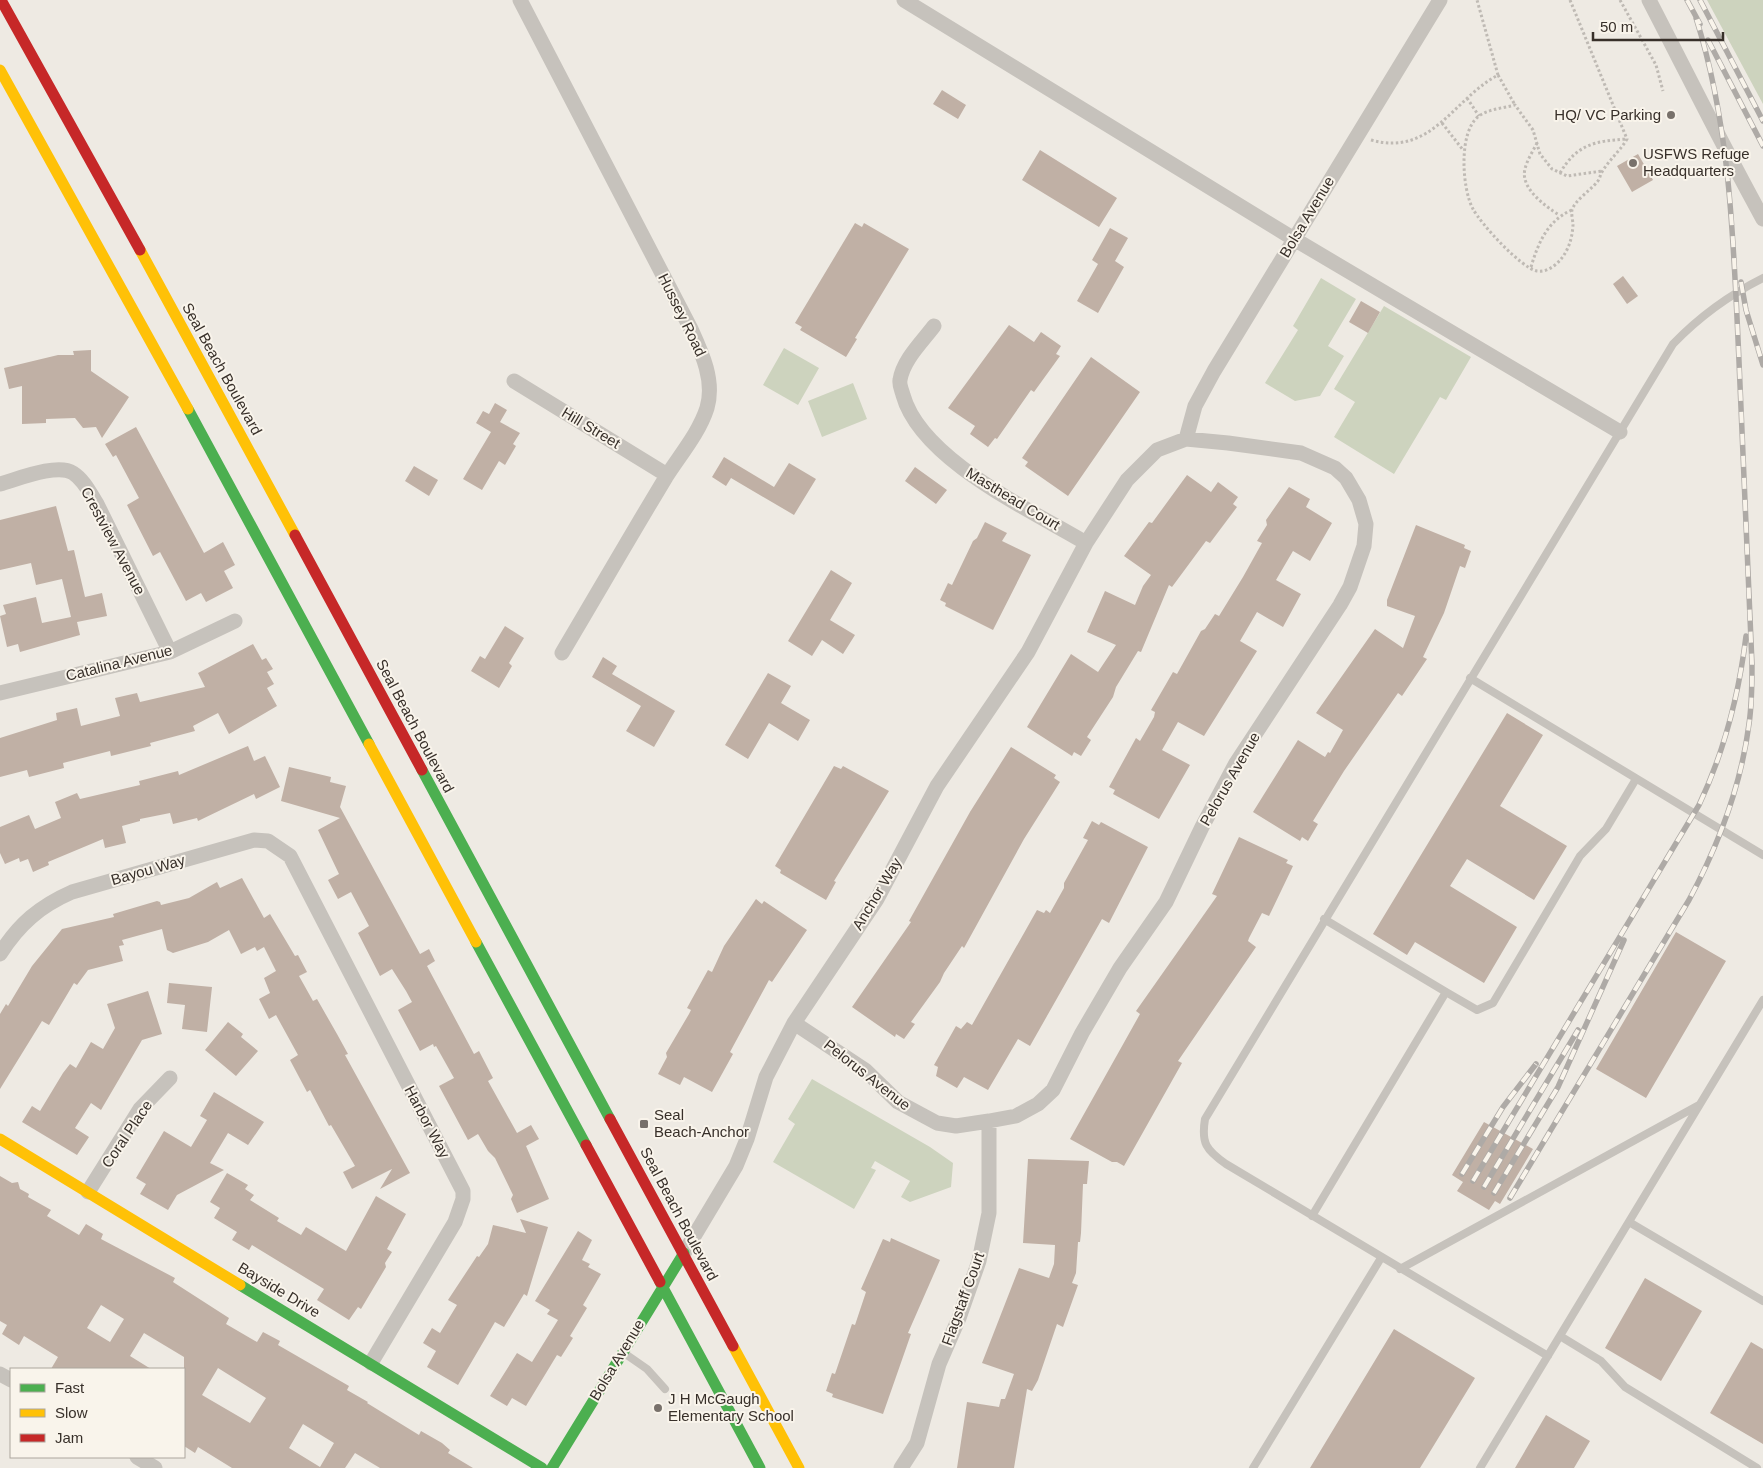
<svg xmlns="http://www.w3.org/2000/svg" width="1763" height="1468" viewBox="0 0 1763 1468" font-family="Arial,sans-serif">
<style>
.green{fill:#cdd3be}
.building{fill:#c0b0a5;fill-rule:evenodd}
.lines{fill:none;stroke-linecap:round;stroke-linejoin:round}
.path{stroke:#bfbab4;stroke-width:3;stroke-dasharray:2.5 2.5;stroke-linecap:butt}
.lane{stroke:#c6c2bc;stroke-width:8}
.street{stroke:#c6c2bc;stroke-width:15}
.fast{stroke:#4caf50;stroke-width:11}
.slow{stroke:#ffc107;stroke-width:11}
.jam{stroke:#c62828;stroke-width:11}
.rail-casing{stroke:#aeaaa6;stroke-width:5.5}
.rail{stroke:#f9f4eb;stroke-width:4;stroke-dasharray:11;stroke-linecap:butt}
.poi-dot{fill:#78716b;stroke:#f9f4eb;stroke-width:2}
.labels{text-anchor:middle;stroke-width:4;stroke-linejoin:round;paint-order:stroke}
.poi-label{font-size:15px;fill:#38302a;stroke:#f9f4eb;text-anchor:start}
.street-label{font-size:15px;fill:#38302a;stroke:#f9f4eb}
</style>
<rect width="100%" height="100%" fill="#eeeae3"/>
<path class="green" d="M1707,0h56v104z
M1321,278l35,21 -28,47 16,10 -24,40 -25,5 -30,-18 33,-53 -5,-4z
M1384,306l87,51 -25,43 -6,-3 -46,77 -60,-37 21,-35 -21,-13z
M784,348l35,20 -21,37 -35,-20z
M853,383l14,36 -45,18 -14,-36z
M812,1079l118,68 23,16 -2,24 -41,15 -9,-5 9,-16 -35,-20 -4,7 5,2 -22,39 -81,-47 22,-38 -7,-5z"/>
<path class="building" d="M942,90l24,15 -8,14 -25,-15z
M1040,150l77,48 -18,29 -77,-47z
M1638,154l15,26 -21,12 -15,-26z
M855,223l7,4 2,-4 45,26 -54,89 2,1 -11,18 -46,-27 2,-3 -7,-4z
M1110,228l18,10 -13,23 9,6 -26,46 -21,-12 21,-37 -6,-4z
M1623,276l15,20 -11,8 -14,-20z
M1361,301l19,11 -12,21 -19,-11z
M1009,325l25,17 7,-10 20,14 -5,8 4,2 -26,36 -3,-2 -34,49 -2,-1 -7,9 -18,-13 5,-8 -27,-18z
M91,350v21l38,26 -27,41 -6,-11 -13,1 -8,-10 -29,1v4l-24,1v-38l-13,3 -5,-21 54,-13h16l-1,-4z
M1091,357l49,35 -72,104 -43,-30 3,-4 -6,-4z
M495,403l12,7 -7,12 20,11 -7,11 3,2 -11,19 -6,-4 -17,29 -19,-11 28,-47 -15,-9 7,-12 6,3z
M136,427l68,126 19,-11 12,23 -11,6 9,17 -27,14 -5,-9 -15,8 -26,-49 -7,4 -26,-51 12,-7 -23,-43 -3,2 -8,-13z
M724,457l50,30 15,-24 27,16 -22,36 -63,-37 -5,8 -14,-9z
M414,466l24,14 -9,16 -24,-15z
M915,467l32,23 -11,14 -31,-23z
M1187,475l24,17 7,-10 20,15 -5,7 4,3 -27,36 -4,-2 -34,46 -3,-2 -28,67 -3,-1 -22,36 -3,10 -26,40 4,3 -10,16 -7,-4 -2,4 -45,-29 44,-73 27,18 18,-27 -29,-13 18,-41 30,14 8,-19 8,-11 -27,-19 25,-34 3,1z
M1289,487l21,12 -4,8 26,16 -22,38 -17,-10 -17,29 25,14 -18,33 -26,-15 -17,29 17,10 -53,85 -26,-14 -16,28 28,15 -31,54 -46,-25 2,-4 -6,-3 27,-49 4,3 14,-24 1,-5 -4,-2 22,-38 4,2 24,-43 4,-2 10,-15 4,2 24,-39 19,-34 -5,-2 10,-16 -1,-5z
M56,506l12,45 6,-1 11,47 17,-4 5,23 -30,6 3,13 -60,17 -2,-8 -11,3 -7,-31 6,-2 -3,-9 33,-8 6,26 29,-6 -9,-38 -26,6 -5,-22 -31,7v-50z
M985,522l22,11 -5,8 29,14 -38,75 -48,-24 1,-3 -6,-3 8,-17 4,2 21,-44 4,-3z
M1416,525l49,20 -1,3 7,3 -6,17 -5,-2 -16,47 -21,44 4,2 -25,37 -4,-3 -54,78 -31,50 5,3 -10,17 -6,-4 -2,4 -47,-29 45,-72 27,17 3,-5 2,1 13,-23 -27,-17 59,-84 28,19 12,-32 -28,-10v-6z
M831,570l21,13 -22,37 25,15 -12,19 -21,-14 -10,16 -24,-15z
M505,626l19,12 -15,25 3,3 -13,22 -28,-17 9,-15 5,3z
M253,644l9,16 4,-2 7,11 -6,3 7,12 -7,4 10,18 -48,28 -11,-21 -25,13 2,5 -45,12 1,3 -40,10 -1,-5 -47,12 1,5 -35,9 -2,-7 -27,7v-39l57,-18 -1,-7 21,-5 4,18 39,-10 -5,-18 22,-5 3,9 65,-15 -7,-14z
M603,657l14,9 -5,8 63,37 -21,36 -28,-16 15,-25 -49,-29z
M768,673l23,13 -10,17 29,17 -12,21 -29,-18 -21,36 -23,-14z
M1507,713l36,22 -43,71 67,40 -33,54 -67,-41 -17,27 67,41 -33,56 -69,-41 -8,13 -34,-21z
M248,746l6,15 11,-5 15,31 -24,12 -2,-5 -56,27 -1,-3 -24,6 -3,-11 -30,6v2l-18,5 4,17 -21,5 -2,-9 -55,23 1,3 -16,7 -5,-13 -8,3 -1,-4 -14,6 -5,-11v-26l29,-12 6,14 26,-11 -6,-16 22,-9 3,6 60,-14 -1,-4 39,-10 1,4z
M1011,747l45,28 -2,3 6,4 -36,57 -60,109 -2,-2 -18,27 -4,9 -29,40 4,2 -11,15 -8,-5 -1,3 -43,-30 59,-85 -2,-1 61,-109z
M834,766l7,3 2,-3 46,25 -55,90 2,1 -10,18 -46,-27 1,-3 -6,-4z
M289,767l42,10 -1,5 16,4 -6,21 80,147 9,-5 6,12 -8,5 47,88 5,-3 14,27 -5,3 29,52 14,-8 8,14 -13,7 23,53 -32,14 -6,-14 2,-4 -18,-37 -7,-7 -10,-17 -10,6 -29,-54 15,-8 -18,-32 -2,1 -1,-3 -13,7 -22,-41 14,-8 -6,-11 -14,-22 -12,7 -22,-43 11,-7 -18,-34 -13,7 -10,-19 11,-6 -21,-44 22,-12 -59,-17z
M1092,821l7,4 2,-3 47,25 -39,76 -7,-4 -72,127 -12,-7 -30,51 -24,-13 -7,11 -21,-12 2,-9 -4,-2 22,-39 5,3 6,-7 5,3 65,-115 7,3 2,-3 4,3 14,-25v-5l24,-43 -5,-2z
M1239,837l49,23 -2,3 7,3 -24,50 -7,-3 -13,25 -1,3 8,6 -78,114 4,2 -58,103 -7,-4h-5l-42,-23 70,-125 -4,-3 81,-115 -5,-2z
M242,878l22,40 6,-4 25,42 3,-1 9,17 -8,4 14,25 4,-2 20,35 11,20 -3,1 65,118 -30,16 12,-20 -40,20 -9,-17 12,-6 -24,-41 -2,1 -19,-36 -3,2 -17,-32 8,-5 -22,-40 -7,4 -10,-20 11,-6 -6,-15 12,-7 -12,-24 -7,4 -2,-4 -14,7 -12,-24 -21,12 -35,11 -6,-3 -5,-21 -40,11 2,5 -5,1 4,15 -35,9 -11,15 -3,-2 -25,42 -7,-4 -42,68v-75l6,-10 2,2 24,-40 30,-37 52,-12 -1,-3 44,-13 3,1 1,3 28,-7 28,-16 3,6z
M756,899l6,5 2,-3 43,29 -35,52 -3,-2 -39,72 3,2 -21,38 -28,-15 -4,8 -22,-11 9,-17 -1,-4 23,-39 2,-4 -4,-2 21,-38 4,2 12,-26z
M1676,932l50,29 -80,137 -50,-29z
M169,983l43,4 -5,45 -25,-3 3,-24 -18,-2z
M148,991l14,43 -20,6 -41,70 -10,-7 -16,25 14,9 -12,18 -55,-33 10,-16 8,5 23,-38 7,-9 6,4 15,-26 12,7 12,-21 -8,-24z
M228,1022l15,12 -2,3 17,14 -22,25 -31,-26z
M214,1092l50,30 -16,23 -20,-12 -18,30 14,7 -47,25 -9,15 -28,-16 6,-10 -10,-6 28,-47 27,16 16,-27 -7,-4z
M1484,1122l49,27 -33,55 -5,-3 -6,9 -32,-19 6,-9 -11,-7z
M1028,1159l61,2 -2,23h-4l-2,49 -1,9h-2l-2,31 -4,10 6,2 -15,42 -6,-3 -19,56 -6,11 -5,-2 -13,79h-57l10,-66 32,5 2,-8h4l9,-25 -32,-11 37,-95 30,10 5,-14 1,-19 -32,-2z
M227,1173l21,12 -3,4 9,6 -4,5 29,18 -2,3 24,14 5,-8 40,24 30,-55 30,18 -19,35 5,3 -7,11 1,4 -25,42 -3,-2 -9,13 -32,-20 7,-11 -72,-44 -3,5 -17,-10 5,-8 -23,-14 6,-10 -10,-6z
M0,1176l12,7 6,-1 2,7 9,5 -1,3 23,13 -4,6 32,19 7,-11 17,10 -2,5 74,39 -2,4 56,36 -3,6 31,18 6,-10 17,9 -2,4 71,41 -2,4 21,12 -1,1 52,32 2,-4 21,12 8,7 -2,3 25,15h-93l-25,-15 -10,15h-113l-34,-21 -3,6 -11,-7v-89l-40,-24 -14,23 21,13h-100l7,-12 -34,-21 -5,9 -17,-11 5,-9 -7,-4zM101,1305l23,14 -14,23 -23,-14zM218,1368l48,30 -16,25 -48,-28zM303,1424l31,19 -14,24 -31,-19z
M520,1219l28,8 -21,69 -3,-2 -20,33 -9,-5 -37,63 -31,-18 9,-16 -13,-8 9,-15 8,5 17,-28 -9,-5 29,-44 2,1 9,-13 5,-19 33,8z
M578,1231l14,9 -10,20 8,4 -2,3 13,7 -18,31 4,3 -17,28 3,2 -12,19 -4,-2 -31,51 -14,-8 -5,8 -17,-10 27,-43 15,9 26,-42 -11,-6 3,-4 -15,-9z
M891,1238l49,22 -32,73 3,1 -28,80 -51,-17 1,-3 -7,-3 6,-18 3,1 17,-50 3,1 11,-33 -5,-3 22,-50 7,3z
M1645,1278l57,33 -41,70 -56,-33z
M1394,1329l81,49 -55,90h-110z
M1751,1342l12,7v95l-53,-31z
M1546,1415l44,26 -16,27h-59z"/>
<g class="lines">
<path class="path" d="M1570,0l57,139c-7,12 -18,21 -25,33 -2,3 -2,7 -5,10 -6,8 -22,18 -25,28 -1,4 1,11 1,15 -1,16 -6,30 -18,40 -5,4 -11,7 -18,6 -16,-3 -56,-47 -64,-62 -11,-20 -15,-78 6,-93 10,-7 24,-8 36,-11l18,25 7,24 12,15 15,7 35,-5
M1620,0l36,65 7,26
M1498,75l17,30
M1467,98l12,18
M1442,123l21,27
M1371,140c61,17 82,-41 127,-65l-21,-75
M1537,143c-4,8 -10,17 -12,26 -5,19 20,37 34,46
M1560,173c17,-29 35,-32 67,-34
M1531,267c7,-24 17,-47 41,-57"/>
<path class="lane" d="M1470,678l293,177
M1446,992l31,18 16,-7 87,-147 26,-27 30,-50
M1312,1216l134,-224 -122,-73
M1629,1222l134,79
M1400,1269l299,-164
M1560,1336l41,25 24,26 132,81
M624,1353l23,16 18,20
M1548,1356l-322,-192c-20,-14 -25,-21 -21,-45l468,-775c26,-27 56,-49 90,-66
M1253,1468l128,-210
M1480,1468l283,-468"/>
<path class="street" d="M520,0l171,329c11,24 24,52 16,79 -8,25 -27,47 -41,69 -35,58 -69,117 -104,176
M904,0l390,239 326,193
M1649,0c38,73 74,147 114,219
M934,326c-12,16 -31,34 -34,54 -1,5 2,11 3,15 18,65 128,115 183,148
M514,381l153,94
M1186,439l9,-33 19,-35 226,-371
M0,484c18,-5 57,-21 73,-11 11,7 17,20 24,31l73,148
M0,693l170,-41 65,-31
M0,954c19,-30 40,-48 72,-62l182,-52 14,1 22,15 173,335v8l-8,23 -84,141
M88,1192l52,-83 30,-31
M684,1253l52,-87 11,-27 19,-62 28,-54 83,-124 60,-113 91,-134 58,-109 41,-63 30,-30 29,-11 42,4 73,10 34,15 11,10 13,22 7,24 -2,22 -14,41 -10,18 -104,158 -34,64 -36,75 -46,66 -38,65 -29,57 -15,14 -22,12 -27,5 -33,5 -19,-3 -39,-21 -33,-32 -71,-47
M0,1374l11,6
M137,1457l18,11
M901,1468l16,-25 22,-79 20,-46 20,-57 10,-48v-92"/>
<path class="fast" d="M188,409l181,335
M422,770l188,349
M476,942l110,203
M660,1282l100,186
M240,1285l302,183
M552,1468l132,-215"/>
<path class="slow" d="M0,70l188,339
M140,250l155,285
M369,744l107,198
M0,1139l240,146
M733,1346l66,122"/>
<path class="jam" d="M1,0l139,250
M295,535l127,235
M610,1119l123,227
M586,1145l74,137"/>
<g class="rail-casing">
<path id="rail" d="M1687,0l13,24
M1700,0l63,121
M1708,40l55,106
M1741,282l5,28 17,55
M1462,1174l41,-67 33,-43
M1473,1181l226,-376c25,-53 40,-111 47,-169
M1484,1187l94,-157
M1494,1193l64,-106 66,-147
M1510,1198l179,-298c29,-54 52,-114 60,-176 3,-20 3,-40 3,-60 -5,-109 -9,-217 -14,-325 -5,-109 -9,-217 -42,-321"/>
</g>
<use href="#rail" class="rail"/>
</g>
<g class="poi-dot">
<circle cx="1671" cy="115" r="5"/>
<circle cx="1633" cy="163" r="5"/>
<rect x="639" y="1119" width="10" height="10" rx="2.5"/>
<circle cx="658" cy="1408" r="5"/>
</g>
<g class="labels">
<g class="poi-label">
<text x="1661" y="120" text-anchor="end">HQ/ VC Parking</text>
<text x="1643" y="159">USFWS Refuge<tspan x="1643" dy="17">Headquarters</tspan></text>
<text x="654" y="1120">Seal<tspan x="654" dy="17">Beach-Anchor</tspan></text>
<text x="668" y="1404">J H McGaugh<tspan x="668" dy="17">Elementary School</tspan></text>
</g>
<g class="street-label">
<text transform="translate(1307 217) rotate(-59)" y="5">Bolsa Avenue</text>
<text transform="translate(682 315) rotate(64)" y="5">Hussey Road</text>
<text transform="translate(222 369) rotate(61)" y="5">Seal Beach Boulevard</text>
<text transform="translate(591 428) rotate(31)" y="5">Hill Street</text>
<text transform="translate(1013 499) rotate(31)" y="5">Masthead Court</text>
<text transform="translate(113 541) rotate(62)" y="5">Crestview Avenue</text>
<text transform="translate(119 663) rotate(-14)" y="5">Catalina Avenue</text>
<text transform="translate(415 726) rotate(62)" y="5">Seal Beach Boulevard</text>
<text transform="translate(1230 779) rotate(-60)" y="5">Pelorus Avenue</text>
<text transform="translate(148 870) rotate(-16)" y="5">Bayou Way</text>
<text transform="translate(877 894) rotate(-59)" y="5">Anchor Way</text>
<text transform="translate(867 1075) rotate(38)" y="5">Pelorus Avenue</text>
<text transform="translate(427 1122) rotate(62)" y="5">Harbor Way</text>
<text transform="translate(127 1134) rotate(-56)" y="5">Coral Place</text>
<text transform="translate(679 1214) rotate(62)" y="5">Seal Beach Boulevard</text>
<text transform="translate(279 1290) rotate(31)" y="5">Bayside Drive</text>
<text transform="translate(963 1299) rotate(-70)" y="5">Flagstaff Court</text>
<text transform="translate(617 1360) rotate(-59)" y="5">Bolsa Avenue</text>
</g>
</g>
<rect x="10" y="1368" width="175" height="90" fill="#f9f4eb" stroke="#aca69e"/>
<rect x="20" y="1384" width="25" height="8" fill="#4caf50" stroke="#aca69e"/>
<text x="55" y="1393" font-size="15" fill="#38302a">Fast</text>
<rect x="20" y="1409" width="25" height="8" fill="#ffc107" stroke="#aca69e"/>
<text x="55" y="1418" font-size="15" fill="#38302a">Slow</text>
<rect x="20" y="1434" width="25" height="8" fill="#c62828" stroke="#aca69e"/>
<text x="55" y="1443" font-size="15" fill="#38302a">Jam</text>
<path d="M1593 32v8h130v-8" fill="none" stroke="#38302a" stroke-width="2.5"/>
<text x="1600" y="32" font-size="15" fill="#38302a" stroke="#f9f4eb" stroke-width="4" paint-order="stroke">50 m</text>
</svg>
